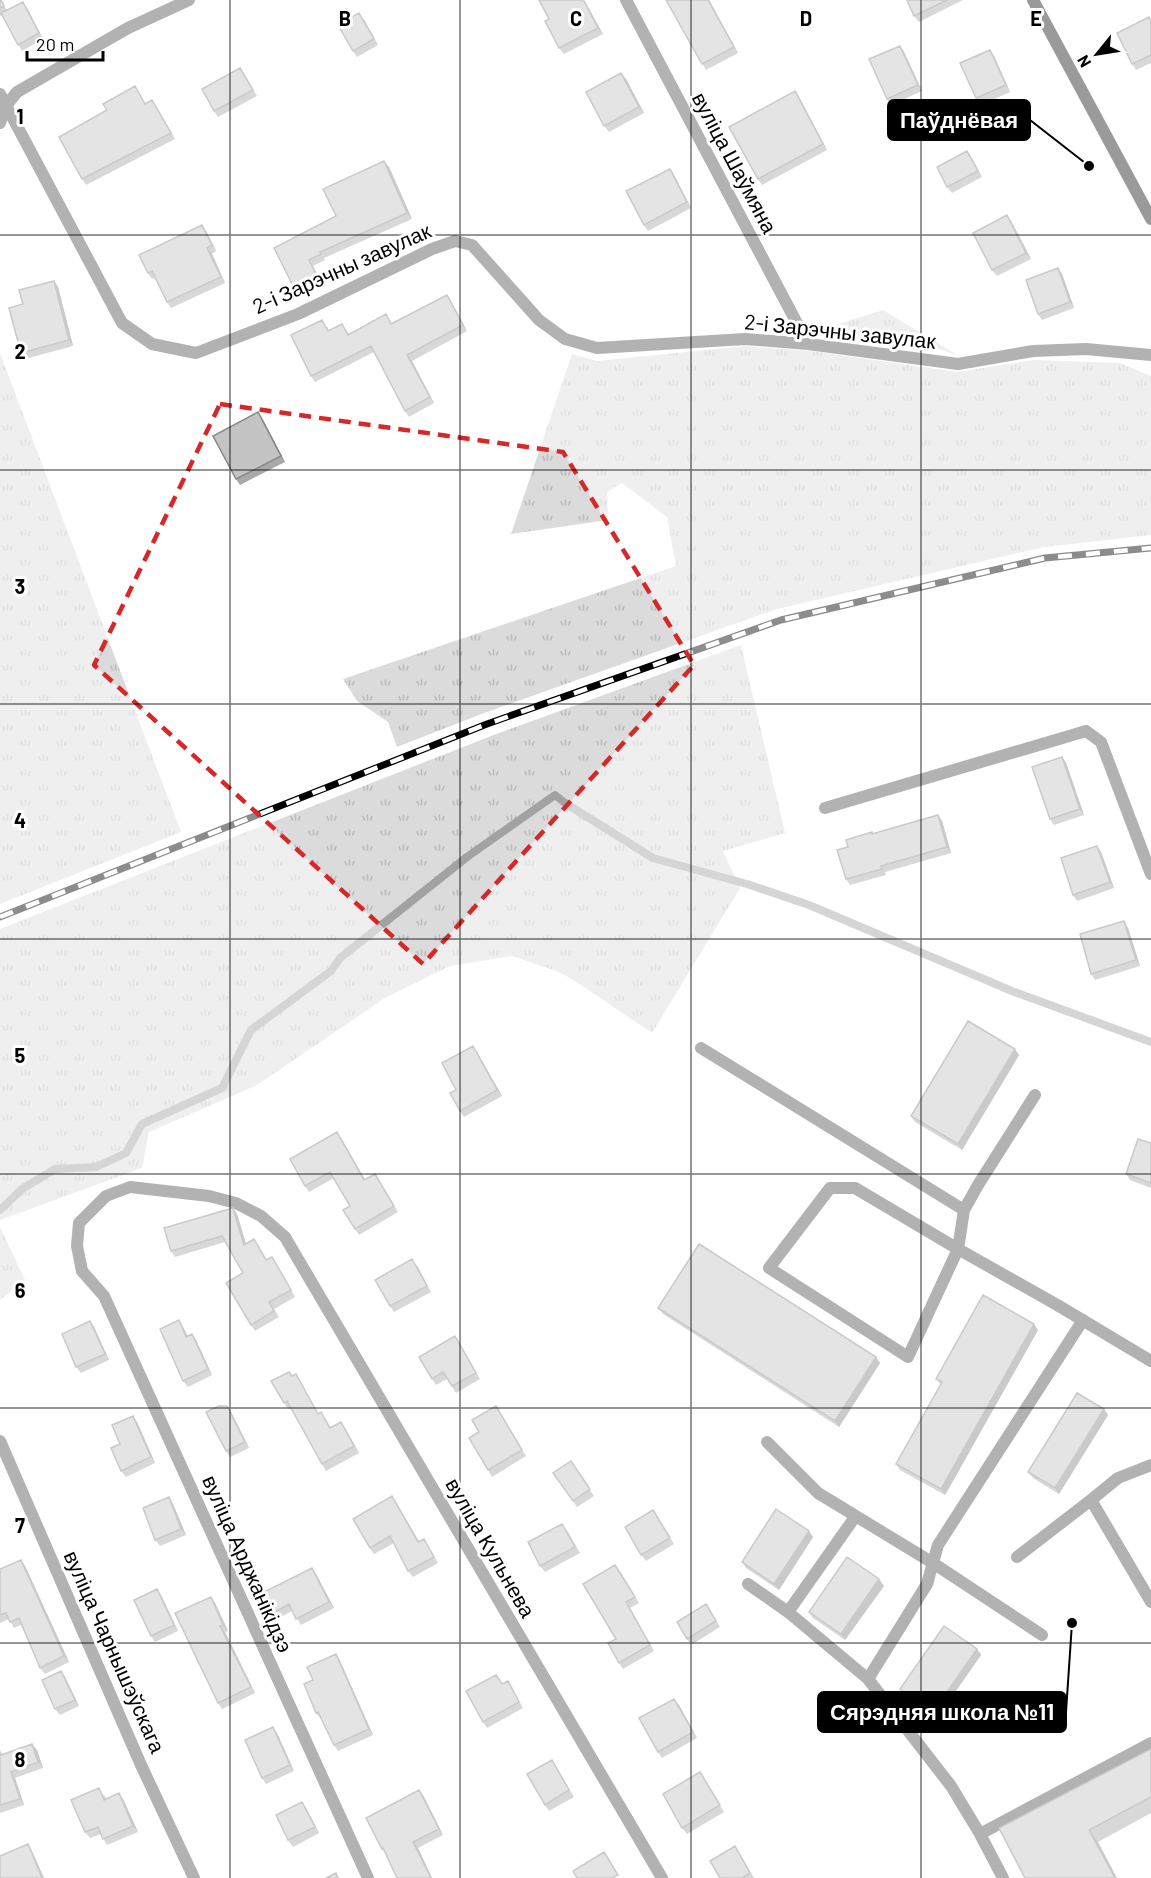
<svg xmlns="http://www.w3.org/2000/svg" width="1151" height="1878" viewBox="0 0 1151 1878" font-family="Barlow,sans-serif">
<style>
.grass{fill:url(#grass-tufts)}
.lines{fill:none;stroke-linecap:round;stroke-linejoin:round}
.stream{stroke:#a2a2a2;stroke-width:8}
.lane{stroke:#545454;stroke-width:12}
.street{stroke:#545454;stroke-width:12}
.secondary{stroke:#212121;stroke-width:12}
.rail-casing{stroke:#000;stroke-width:7}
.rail{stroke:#fff;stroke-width:4.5;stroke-dasharray:14;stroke-linecap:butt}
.wall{fill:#a9a9a9}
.shaded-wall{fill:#898989}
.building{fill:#c4c4c4;stroke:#898989;stroke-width:1.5}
.marked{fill:none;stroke:#d62828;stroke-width:4.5;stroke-dasharray:12 8;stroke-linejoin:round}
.grid{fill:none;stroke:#000;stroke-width:1.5;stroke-opacity:0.55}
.labels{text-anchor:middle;stroke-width:6;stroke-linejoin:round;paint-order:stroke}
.street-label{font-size:21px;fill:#000;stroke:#fff}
.grid-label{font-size:20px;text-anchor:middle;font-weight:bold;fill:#000;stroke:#fff;stroke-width:6;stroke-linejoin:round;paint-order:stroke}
.leader{fill:none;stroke:#000;stroke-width:2}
.callout-dot{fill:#000;stroke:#fff;stroke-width:2}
.callout{fill:#000;stroke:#000;stroke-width:2}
.callout-label{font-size:22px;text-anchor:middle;font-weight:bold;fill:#fff}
</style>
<defs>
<pattern id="grass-tufts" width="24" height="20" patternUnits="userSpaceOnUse" patternTransform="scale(1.5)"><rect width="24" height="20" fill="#dbdbdb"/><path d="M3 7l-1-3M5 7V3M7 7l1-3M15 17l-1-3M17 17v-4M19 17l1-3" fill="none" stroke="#bababa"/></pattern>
</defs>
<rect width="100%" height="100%" fill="#fff"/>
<path class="grass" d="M883,310l76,46 -48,-17h-82l-6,-10z
M746,346l65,5 146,21 77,-12 86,3 31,13v159l-107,12 -267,62 -293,104 -87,34 -9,-25 -31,-21 -14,-22 333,-113 -9,-49 -45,-34 -15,9 1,28 -97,14 61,-180 25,7z
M0,353l181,479 -181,72z
M741,645l44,188 -62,18 17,37 -88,145 -80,-54 -16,-8 -44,-15 -62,10 -65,32 -128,87 -108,47 -7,36 -142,52v-291l491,-193z
M0,1227l25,53 -25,20z"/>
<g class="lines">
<path class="stream" d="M0,1210l22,-21 33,-20 41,-2 30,-14 16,-29 80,-36 29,-58 80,-59 9,-13 127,-101 88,-62 10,8 88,55 94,26 62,21 203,86 139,51"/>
<path class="lane" d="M701,1048l263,162
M1035,1095l-57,90 -14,25 -6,39 -103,-61h-25l-61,80 139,89 50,-108 101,57
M82,1271l-5,-25 2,-23 27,-27 24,-9 79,9 27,7 25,13 24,21
M767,1442l51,51 115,70 109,72
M1091,1500l60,102
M1017,1557l74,-57 27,-22 33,-13
M748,1584l40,28 80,67 83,107 29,48 23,44
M788,1612l67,-95
M868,1679l59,-95 11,-39 145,-225
M980,1834l171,-91"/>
<path class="street" d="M626,0l182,344
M0,94l122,229 30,21 44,9 102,-39 134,-65 23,-8 17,4 67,75 26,19 32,9 148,-9 63,5 150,20 75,-13 53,-2 65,6
M0,123l6,-17 11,-14 111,-64 61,-28
M825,808l261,-77 15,11 50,132
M285,1237l377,641
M82,1271l22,25 264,582
M1059,1306l92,55
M0,1441l141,324 53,113"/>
<path class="secondary" d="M1033,0l118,219"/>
<g class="rail-casing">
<path id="rail" d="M0,917l487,-193 294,-104 264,-62 106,-10"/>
</g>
<use href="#rail" class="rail"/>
</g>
<path class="wall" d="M0,0l7,10 20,-2 16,31 -21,12 -20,-36 -2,1z
M539,0l45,1 19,33 -39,20 -5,-6 -10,-29z
M666,0h43l29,53 -32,17z
M907,0h56l-44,22 -5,-6z
M364,19l14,26 -21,12 -4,-6z
M1151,20v43l-15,7 -4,-6z
M900,46l4,6 18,39 -31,14 -4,-6z
M994,56l16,36 -29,13 -5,-7z
M240,68l17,28 -39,21 -4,-6z
M626,79l18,34 -35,19 -5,-6z
M135,86l10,18 7,-4 23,39 -89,46 -4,-6 25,-69z
M795,91l4,6 28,53 -65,35 -4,-6z
M967,151l4,6 11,20 -30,16 -5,-6z
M389,167l23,52 -88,39 1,2 -12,6 9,18 -22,12 -5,-6 -21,-42 62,-32z
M670,169l4,6 17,33 -43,23 -4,-6z
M1011,221l20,38 -34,17 -5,-6z
M206,231l10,20 -4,3 13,29 -54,25 -4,-6 -12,-24 -3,1 -4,-6z
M1058,268l4,6 12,34 -32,12 -4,-6z
M54,281l4,6 15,59 -48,13 -4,-6 2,-49z
M447,295l4,6 16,30 -55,30 22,42 -25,14 -4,-6 -31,-59 -59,30 -4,-6 16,-50 2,5 13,-7 7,10 41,-14 2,4z
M262,418l23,44 -45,23 -4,-6z
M1062,757l4,6 18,52 -30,10 -4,-6z
M938,815l4,6 9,32 -66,19 1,3 -36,10 -4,-6 2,-32 25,-13z
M1097,846l4,6 13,36 -37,13 -4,-6z
M1128,928l12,38 -45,14 -4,-6z
M473,1046l29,50 -38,21 -4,-6 -4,-21z
M1019,1055l-57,95 -47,-28 -4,-6z
M341,1138l24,42 10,-6 23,38 -39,23 -4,-6 -5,-23 -16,-28 -25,14 -4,-6z
M1151,1143v45l-21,-8 -4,-6z
M233,1208l4,6 9,30 12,1 9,15 9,3 19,34 -21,12 5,8 -24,14 -4,-6 -8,-52 -18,-31 -50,15 -4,-6z
M417,1265l14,27 -37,20 -4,-6z
M658,1308l222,55 -41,64 -176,-113z
M179,1320l4,7 5,9 8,4 16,35 -24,12 -5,-6z
M90,1321l4,6 15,33 -28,13 -5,-6z
M1038,1330l-93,165 -45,-25 -4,-6 45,-79 -5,-6z
M459,1342l21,37 -24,14 -9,-14 -11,6 -4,-6z
M296,1374l22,40 3,-2 10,16 10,-6 18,31 -33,18 -35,-63 -3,1 -4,-6 9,-27z
M227,1406l4,6 18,36 -19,9 -4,-6z
M496,1406l30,50 -34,21 -4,-7 -9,-38z
M1104,1409l4,6 -49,79 -26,-16 -5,-6z
M137,1422l18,41 -29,14 -5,-6 -1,-27z
M571,1461l23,35 -17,11 -24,-34z
M169,1497l4,7 13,31 -26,11 -5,-6z
M396,1502l23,39 5,-2 14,24 -25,14 -5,-6 -14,-28 -20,11 -4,-6z
M653,1510l21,34 -28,17 -5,-6z
M567,1530l13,23 -35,19 -5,-6z
M813,1537l-34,53 -33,-22 -4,-6z
M21,1560l4,6 44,96 -24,12 -5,-6 -19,-43 -7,3 -5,-9 -9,4v-54z
M620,1571l19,32 -9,5 24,43 -31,18 -4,-6 -3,-24z
M316,1574l18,34 -33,17 -9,-14 -15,8 -4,-6z
M884,1586l-39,54 -32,-22 -4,-6z
M161,1595l17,36 -23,11 -4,-6z
M211,1597l4,6 13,28 -3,1 30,61 -33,16 -4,-6z
M710,1611l10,16 -29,18 -4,-6z
M977,1649l4,6 -44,63 -33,-23 -4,-6z
M336,1654l4,7 33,74 -35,16 -4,-6 -13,-26 -5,-6 -3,-33z
M61,1671l4,6 14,29 -19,9 -5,-6z
M502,1684l10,3 11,21 -36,20 -4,-6z
M679,1705l18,33 -35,20 -4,-6z
M277,1733l17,38 -28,13 -4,-6z
M1151,1749v64l-53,29 -73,36z
M0,1750l2,4 35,-4 6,18 -28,10 9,27 -24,8z
M552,1760l22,37 -25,14 -4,-6z
M700,1772l24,40 -37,22 -5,-6z
M419,1790l5,7 19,38 -25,13 14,30h-35l-10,-23 -5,-6z
M104,1794l2,5h17l15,33 -31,13 -6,-11 -11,4 -5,-6z
M302,1802l4,6 13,25 -26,14 -5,-7z
M739,1852l15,26h-34z"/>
<path class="shaded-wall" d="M708,0h1l29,53 -4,-6z
M584,1l4,6 15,27 -5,-6z
M23,2l4,6 16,31 -4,-6z
M900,46l4,6 18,39 -4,-6z
M990,50l4,6 16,36 -4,-7z
M621,73l5,6 18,34 -5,-6z
M795,91l4,6 28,53 -4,-6z
M152,100l4,6 19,33 -4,-6z
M967,151l4,6 11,20 -4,-6z
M384,161l5,6 23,52 -5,-6z
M670,169l4,6 17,33 -4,-6z
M1007,215l4,6 20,38 -5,-6z
M202,225l4,6 10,20 -4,-6z
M207,248l5,6 13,29 -4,-6z
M1058,268l4,6 12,34 -4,-6z
M54,281l4,6 15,59 -4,-6z
M447,295l4,6 16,30 -4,-6z
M407,355l5,6 22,42 -4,-6z
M258,412l4,6 23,44 -4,-6z
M1062,757l4,6 18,52 -4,-6z
M938,815l4,6 9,32 -4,-6z
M1097,846l4,6 13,36 -4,-6z
M1124,921l4,7 12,38 -4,-6z
M473,1046l4,6 25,44 -5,-6z
M1015,1049l4,6 -57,95 -4,-6z
M337,1132l4,6 28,48 -5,-6z
M233,1208l4,6 11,37 -4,-6z
M179,1320l4,7 8,16 -5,-6z
M90,1321l4,6 15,33 -4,-6z
M1034,1324l4,6 -93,165 -4,-6z
M192,1334l4,6 16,35 -4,-6z
M876,1357l4,6 -41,64 -4,-6z
M227,1406l4,6 18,36 -4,-6z
M1104,1409l4,6 -49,79 -4,-6z
M133,1416l4,6 18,41 -4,-6z
M341,1422l4,6 14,25 -5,-7z
M169,1497l4,7 13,31 -5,-6z
M809,1531l4,6 -34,53 -5,-6z
M21,1560l4,6 44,96 -5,-6z
M312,1568l4,6 18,34 -5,-6z
M879,1579l5,7 -39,54 -4,-6z
M157,1589l4,6 17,36 -4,-6z
M211,1597l4,6 13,28 -5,-6z
M220,1626l5,6 30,61 -4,-6z
M977,1649l4,6 -44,63 -4,-6z
M336,1654l4,7 33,74 -4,-6z
M61,1671l4,6 14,29 -4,-6z
M674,1699l5,6 18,33 -4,-6z
M273,1727l4,6 17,38 -4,-6z
M32,1744l5,6 6,18 -5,-6z
M11,1772l4,6 9,27 -4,-6z
M419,1790l5,7 19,38 -4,-6z
M119,1793l4,6 15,33 -5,-6z
M302,1802l4,6 13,25 -4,-6z
M1089,1830l9,12 19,36h-2z
M413,1842l5,6 14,30h-1z
M28,1844l4,7 12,27h-2z"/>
<path class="building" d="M0,0h1l3,6 -4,2z
M539,0h42l1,1h2l14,27 -39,20 -14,-27 4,-2z
M666,0h42l26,47 -32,17z
M907,0h40l-33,16z
M23,2l16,31 -21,12 -17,-32z
M359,13l15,26 -21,12 -15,-26z
M1149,17l2,4v34l-19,9 -15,-31z
M900,46l18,39 -31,14 -18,-40z
M990,50l16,35 -30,13 -16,-35z
M240,68l13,22 -39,21 -12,-22z
M621,73l18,34 -35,19 -18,-34z
M135,86l10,18 7,-4 19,33 -89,46 -23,-42 48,-27 -4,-6z
M795,91l28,53 -65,35 -29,-52z
M967,151l11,20 -31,16 -10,-20z
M384,161l23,52 -87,39 1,2 -12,6 9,18 -23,12 -21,-42 62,-32 -13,-27z
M670,169l17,33 -43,23 -18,-34z
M1007,215l19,38 -34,17 -19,-37z
M202,225l10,20 -5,3 14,29 -54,25 -15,-31 -4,2 -9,-18z
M1058,268l12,34 -32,12 -12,-34z
M54,281l15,59 -48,13 -12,-45 14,-4 -4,-14z
M447,295l16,30 -56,30 23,42 -25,14 -34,-65 -60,30 -20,-41 31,-15 6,11 14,-7 6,11 38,-21 5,10z
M258,412l23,44 -45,23 -23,-43z
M1062,757l18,52 -30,10 -18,-52z
M938,815l9,32 -66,19 1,3 -36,10 -9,-29 11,-3 -2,-7 26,-8v2z
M1097,846l13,36 -37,13 -12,-37z
M1124,921l12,39 -45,14 -11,-40z
M968,1021l47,28 -57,95 -47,-28z
M473,1046l24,44 -37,21 -10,-18 6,-3 -14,-27z
M337,1132l27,48 11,-6 19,32 -39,23 -12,-19 7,-4 -20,-34 -25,14 -15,-27z
M1138,1139l13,4v40l-25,-9z
M233,1208l11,37 10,-6 12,21 6,-3 19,33 -22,12 5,9 -23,14 -25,-42 17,-10 -21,-37 -51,15 -7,-23z
M699,1244l177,113 -41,64 -177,-113z
M412,1259l15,27 -37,20 -15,-26z
M983,1295l51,29 -93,165 -45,-25 46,-82 -6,-3z
M179,1320l7,17 6,-3 16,35 -25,12 -23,-52z
M90,1321l15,33 -29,13 -14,-33z
M455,1336l21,37 -24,13 -9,-14 -11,7 -13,-22z
M289,1372l3,4 4,-2 22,40 3,-2 9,16 11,-6 13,24 -32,18 -35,-63 -3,2 -13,-22z
M1077,1393l27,16 -49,79 -27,-16z
M219,1406h8l18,36 -19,9 -20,-39z
M496,1406l26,44 -34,20 -19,-32 10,-6 -7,-12z
M133,1416l18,41 -30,14 -10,-23 9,-4 -8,-19z
M571,1461l19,28 -17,12 -20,-28z
M392,1496l26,46 6,-3 10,18 -26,14 -18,-35 -20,12 -17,-29z
M169,1497l12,32 -26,11 -12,-32z
M776,1509l33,22 -35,53 -32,-22z
M653,1510l17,28 -29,17 -16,-28z
M562,1524l13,23 -35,19 -12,-24z
M847,1557l32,22 -38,55 -32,-22z
M21,1560l43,96 -24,12 -21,-50 -9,4 -4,-9 -6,2v-46z
M615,1565l20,32 -9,5 24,43 -31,18 -11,-20 8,-4 -33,-55z
M312,1568l17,34 -33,17 -7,-15 -16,9 -11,-20z
M157,1589l17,36 -23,11 -17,-36z
M211,1597l12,28 -3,1 31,61 -33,16 -43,-90z
M706,1604l10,17 -29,18 -10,-17z
M944,1626l33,23 -44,63 -33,-23z
M336,1654l33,75 -35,16 -16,-33 -2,1 -12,-29 9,-4 -6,-13z
M61,1671l14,29 -20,9 -13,-29z
M496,1675l6,9 6,-3 11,21 -36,20 -17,-31z
M674,1699l19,33 -35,20 -19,-34z
M273,1727l17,38 -28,13 -17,-38z
M32,1744l6,18 -27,10 9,27 -20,6v-52l1,2z
M1151,1749v48l-62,33 26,48h-90l-26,-50z
M552,1760l17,30 -24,15 -18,-31z
M700,1772l20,33 -38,23 -19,-34z
M99,1788l5,12 15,-7 14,33 -30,13 -5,-12 -13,5 -14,-32z
M419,1790l20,39 -26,13 18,36h-34l-14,-30 -1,1 -16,-31z
M302,1802l13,25 -27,13 -12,-25z
M28,1844l14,34h-42v-22z
M735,1846l15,27 -8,5h-22l-10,-17z
M604,1852l14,23 -6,3h-35l-4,-7z
M336,1873l2,5h-12z"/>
<path d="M0 0H1151V1878H0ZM220,404l343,48 131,213 -271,299 -329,-299z" fill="#fff" fill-opacity=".55" fill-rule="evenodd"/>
<path class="marked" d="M220,404l343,48 131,213 -271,299 -329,-299z"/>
<path class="grid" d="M230,0v1878M460,0v1878M691,0v1878M921,0v1878M0,235h1151M0,470h1151M0,704h1151M0,939h1151M0,1174h1151M0,1408h1151M0,1643h1151"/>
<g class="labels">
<g class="street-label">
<text transform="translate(734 163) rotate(62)" y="7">вуліца Шаўмяна</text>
<text transform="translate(342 269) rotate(-24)" y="7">2-і Зарэчны завулак</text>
<text transform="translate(840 332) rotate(6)" y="7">2-і Зарэчны завулак</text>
<text transform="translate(490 1548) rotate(60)" y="7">вуліца Кульнева</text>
<text transform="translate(247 1564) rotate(66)" y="7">вуліца Арджанікідзэ</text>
<text transform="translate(114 1652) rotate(66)" y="7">вуліца Чарнышэўскага</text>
</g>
</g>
<g class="grid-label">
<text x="345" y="26">B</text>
<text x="576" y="26">C</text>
<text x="806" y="26">D</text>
<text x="1036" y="26">E</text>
<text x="20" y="124">1</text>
<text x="20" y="359">2</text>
<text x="20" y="594">3</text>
<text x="20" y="828">4</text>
<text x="20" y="1063">5</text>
<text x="20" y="1298">6</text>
<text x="20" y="1533">7</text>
<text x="20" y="1767">8</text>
</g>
<path class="leader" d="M1089 166L1030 120M1072 1623L1066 1712"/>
<g class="callout-dot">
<circle cx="1089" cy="166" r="6"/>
<circle cx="1072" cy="1623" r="6"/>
</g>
<g class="callout">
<rect x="888" y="100" width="142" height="40" rx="6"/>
<rect x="818" y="1692" width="248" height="40" rx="6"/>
</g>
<g class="callout-label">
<text x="959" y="128">Паўднёвая</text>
<text x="942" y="1720">Сярэдняя школа №11</text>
</g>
<g transform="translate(1097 54) rotate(240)" stroke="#ffffff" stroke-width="4.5" paint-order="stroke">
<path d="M0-4.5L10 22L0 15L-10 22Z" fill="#000000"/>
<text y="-9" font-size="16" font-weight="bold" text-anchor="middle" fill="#000000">N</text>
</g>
<path d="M27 51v9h76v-9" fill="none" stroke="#000000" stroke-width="3"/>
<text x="36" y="51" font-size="18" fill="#000000" stroke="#ffffff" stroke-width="4.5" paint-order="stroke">20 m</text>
</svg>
